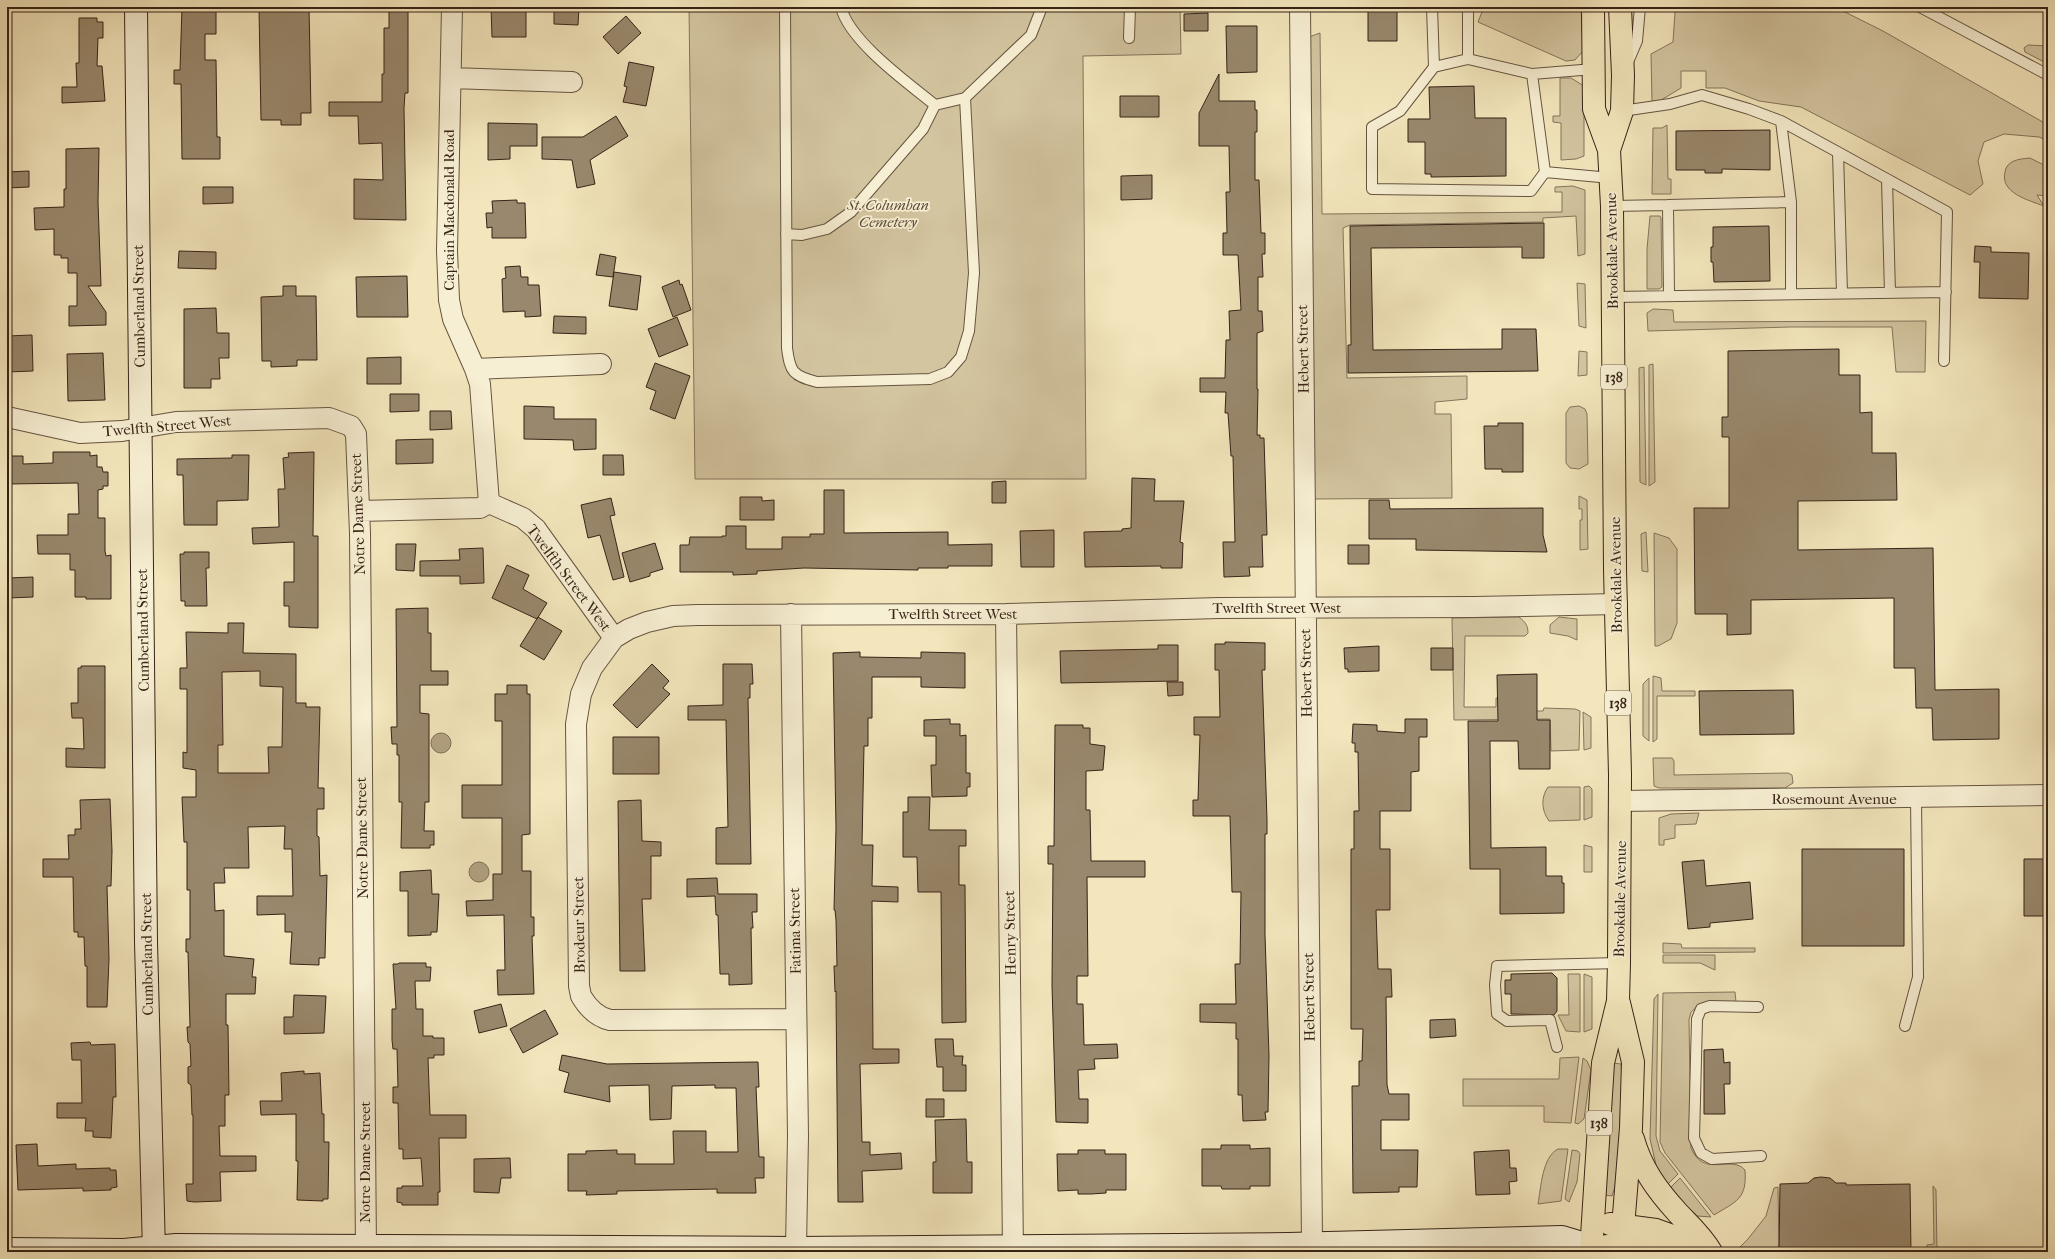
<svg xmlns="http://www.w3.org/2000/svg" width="2055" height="1259" viewBox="0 0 2055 1259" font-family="'IM FELL French Canon',serif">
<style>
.green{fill:#d3c5a0;stroke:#85745c}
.water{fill:#b3a484;stroke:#817058}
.building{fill:#99886d;stroke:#372317;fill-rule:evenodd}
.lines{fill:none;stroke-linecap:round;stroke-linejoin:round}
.lane-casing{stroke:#665440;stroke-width:12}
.street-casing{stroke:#665440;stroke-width:22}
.secondary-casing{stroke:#372317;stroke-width:24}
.primary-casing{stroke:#372317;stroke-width:24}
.lane{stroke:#f7efd3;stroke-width:10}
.street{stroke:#f7efd3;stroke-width:20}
.secondary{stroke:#f7efd3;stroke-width:22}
.primary{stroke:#f3e6bc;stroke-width:22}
.labels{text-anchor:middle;stroke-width:3.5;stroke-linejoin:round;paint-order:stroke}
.shield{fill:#f7efd3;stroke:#71604f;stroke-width:1}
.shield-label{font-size:14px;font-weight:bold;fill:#372317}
.park-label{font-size:15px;font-style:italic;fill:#5e4c39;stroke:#f7efd3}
.street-label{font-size:15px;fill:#372317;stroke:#f7efd3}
</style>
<rect width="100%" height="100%" fill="#f3e6bc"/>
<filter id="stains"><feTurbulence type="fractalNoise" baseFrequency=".005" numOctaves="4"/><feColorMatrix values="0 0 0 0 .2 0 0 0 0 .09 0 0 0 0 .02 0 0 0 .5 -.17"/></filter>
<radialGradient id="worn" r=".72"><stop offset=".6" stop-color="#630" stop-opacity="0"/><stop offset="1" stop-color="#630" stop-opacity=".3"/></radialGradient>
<path class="green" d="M689,7h491l1,47 -98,2 3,423h-391z
M1484,7h97l2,44 -8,9 -9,1 -88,-39z
M1684,7h151l48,24 165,94v16l-9,-4 -35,-3 -20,8 -6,19 5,23 -13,11 -169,-88 -42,-6 -34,-13h-19v-17h-25v17l-23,14h-6l-1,-48 22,-12 2,-30z
M1320,33l2,181 240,-2v-20h-7v-5l18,-1 12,4v64l-7,2 -2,-40 -33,2v4l-193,3 -7,3 4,150 120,-2v23l-32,3v12h16l1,84 -139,1 -4,-462z
M2028,45l20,1v18l-23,-12 -1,-4z
M1560,78h11l13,8v70l-8,3 -15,1v-37l-8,-1v-6h7z
M1667,125l1,54h3v15h-19l1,-66h9z
M2030,158l18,9v29l-11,-1 7,11c-16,-6 -44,-13 -39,-34 2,-12 14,-13 25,-14z
M1650,216h10l1,2 1,69 -3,2h-12v-40z
M1577,283l8,1 1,44 -7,-2z
M1653,309l20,1 1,12 252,-1 -1,51h-29l-4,-45h-102l-142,4 -1,-18z
M1579,351l8,1v23l-9,1z
M1653,364l2,118 -6,4v-121z
M1644,367l2,118 -6,-3 -1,-114z
M1579,406l6,3 2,5 1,50 -9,5 -9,-1 -4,-5v-50l4,-6z
M1579,496l8,4 1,49 -8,1v-30h2v-11h-3z
M1646,532l2,40 -6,-1 -1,-37z
M1654,533l15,5 8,11v74l-6,16 -13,7h-3z
M1519,617c6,5 9,8 9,16l-3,3h-60l-1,71h32v-9l35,1 1,12h11l1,-3 31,1 5,2 -1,39 -28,1 -1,-32 -96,1 -2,-102z
M1559,617l18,2v21l-9,-4 -18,-3v-8z
M1653,676l8,2 1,13h33v5h-38v43l-4,3z
M1649,678v63l-6,-5v-52z
M1583,712l8,5v31l-7,2z
M1653,758h19l2,3v14l114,-2 4,2 1,8 -8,5h-126l-5,-2z
M1589,786l3,3v28l-8,3v-33z
M1548,787h32v33l-31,1c-8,-11 -8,-24 -1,-34z
M1699,813l-3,11 -21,1v13l-11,2v5h-5v-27l12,-4z
M1584,845l8,2v25h-8z
M1663,943l18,1 1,4h73v4l-92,1z
M1663,955h52v15l-15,-7h-37z
M1568,974h12v58l-14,-1 -8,-16h11z
M1584,974l8,3v52l-8,3z
M1735,992l1,10 -36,2 -9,8 -2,8 2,128c13,31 40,6 54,22 2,29 -8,31 -31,45l-49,-62 -5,-11 3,-149z
M1658,994l-2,142 4,15 18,23 -12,12 -9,-17 -7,-30 4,-140z
M1579,1057l-8,66 -27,-1v-16h-81v-27h96l1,-21z
M1583,1058l4,3 4,9 -7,49 -6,5 -3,-1z
M1613,1063l8,1 1,16 -5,101 -5,15 -8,-1z
M1558,1149h10l-7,52 -23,3c3,-16 4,-47 20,-55z
M1572,1150l6,1 2,3 -3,28 -8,20 -4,-3z
M1680,1178l31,39 -14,-1 -28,-27z
M1933,1186l3,4 1,62h-9l-1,-7 7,-1z
M1778,1187l1,65h-44l13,-13 18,-23 8,-28z"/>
<path class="water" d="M431 743a10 10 0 1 1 20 0a10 10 0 1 1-20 0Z
M469 872a10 10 0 1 1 20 0a10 10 0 1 1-20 0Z"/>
<path class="building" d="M182,7h34v27h-11v26h11l1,77h3v22h-38l-1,-75h-7v-14h6z
M309,7l2,106h-10v12h-20v-5h-20l-2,-112z
M389,7h19v86h-3l-1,15 2,112 -52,-1v-40l29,1 -1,-37 -23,1 -1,-28h-29v-14h53v-28h2v-46h5z
M491,7h35v30h-34z
M554,7h25l-1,18 -24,-1z
M1368,7h29v34h-29z
M1208,13v18h-24v-17z
M626,16l15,17 -23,21 -15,-17z
M79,18h18v4h6v16h-5l-1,28h5l3,35 -43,2v-16h15l-1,-24h3z
M1226,26h31v46l-30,1z
M629,62l25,5 -8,39 -23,-4 4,-15 -3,-1z
M1219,74v27h36v9h2v22h-2v48h4l2,53h4v21h-3l1,23h-5v34h4l1,20 -6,2v56h1l-1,46h3v3h4l3,97h-5l1,32h-14l1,9 -26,1 -1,-35h12l-2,-86h-2l-3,-43h-3l1,-21h-26v-14h25l1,-38h4l-1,-29 12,-1 -3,-55h-15v-22h4l-1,-41h4l-1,-46h-30v-33z
M1474,86l1,32h31v58l-75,1v-3h-6v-32h-17v-23h22l-1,-32z
M1120,96h39v21h-39z
M616,116l12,20 -38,24 5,24 -18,4 -5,-28 -30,-1v-22h41z
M488,123l49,1v22h-27v13l-22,1z
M1770,130v40l-48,-1v4h-17v-3h-29v-39z
M99,148l-1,54 3,84h-13l18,26v13l-37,1v-20h8v-33h-9v-15h-7v-3h-7v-26l-19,1 -1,-22 30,-1v-18h2v-40z
M29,171v16l-22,1v-16z
M1152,175v24l-31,1v-24z
M203,187h30v16l-30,1z
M517,200v3h8l1,35h-34v-11l-5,1 -1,-15h7l-1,-12z
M1544,223v35h-22v-11l-151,1 2,102 129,-1v-20h34l2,42 -190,2v-28h3l-1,-119z
M1769,226l1,55 -56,1 -1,-20h-2v-15h2v-20z
M1975,246l16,1v5l38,1 -1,46 -49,-1 1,-36h-6z
M179,251l37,1v17l-38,-1z
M600,254l16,3 -3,20 -17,-2z
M520,266l1,11h7v8h11l2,31 -16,1v-6l-22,1 -1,-33 4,-1 -1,-11z
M614,272l27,4 -4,34 -28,-4z
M407,276l1,41h-51l-1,-40z
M679,280l1,5 2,-1 9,26 -18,7 -11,-30z
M283,286h13v10h20l1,64h-20v6l-26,1v-6h-9l-1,-64 22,-1z
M216,308l1,25h12v25h-10l1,21h-9v9h-27v-79z
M554,316l32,1v17l-33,-1z
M677,317l11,28 -29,12 -11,-28z
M32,335l1,36 -26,1v-36z
M1839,349v26h21v38l12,-1v41h24l1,47 -99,1v49l135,-2 2,142 64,-1v50l-66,1 -1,-32h-16l-1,-40h-21v-70l-143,2v34l-24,1v-21h-32l-1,-106h35v-71h-7v-20h6v-66z
M103,353l2,47 -37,1 -1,-47z
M401,357v27h-34v-26z
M655,363l35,13 -15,43 -25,-10 6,-18 -10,-4z
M390,394h29v17l-29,1z
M524,406l30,1v12h42v30l-22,1 -1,-10 -49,-1z
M430,411h21l1,18 -22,1z
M1498,423h25v49h-21v-3h-17l-1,-43h14z
M433,439v24l-37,1v-24z
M53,452h37v4l7,-1v12h5l1,5h5v14h-5v3l-5,1v28h7v33l1,5 5,-1v44h-25v-2h-11v-27h-5v-16h-32l-1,-19h31v-21h11l-1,-31 -70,1v-28h15v8l30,-1z
M314,452l-1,84h5v92l-29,-1v-21h-5v-24h10v-40l-41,2 -1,-16 27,-1 -1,-38h7l-2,-31 6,-1 -1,-4z
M232,455h17l-1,45 -31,1v24h-33l-1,-50h-6v-16l55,-1z
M603,455h20l1,20h-21z
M1132,478l23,1 -1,22h30l-4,41 3,1 -1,25h-21v-2l-76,1 -1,-35 38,-1v-2l9,-1z
M1006,481v22h-14v-21z
M824,490h20v43l104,-1v13l44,-1v22h-44v2h-30v2l-114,-2 -47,3v3l-24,1v-3h-53v-27h9l1,-8h32v-1h4v-10h20v23h36v-12h28v-3h14z
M740,497h22v4l12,-1v20h-34z
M611,498l4,17 -5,1 14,61 -11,3 -13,-45 -12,3 -7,-33z
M1369,500h20l1,9 153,-1v27l4,17 -131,-2v-11h-47z
M1054,530v37h-33l-1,-36z
M655,543l8,26 -13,4v3l-20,6 -8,-29z
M396,544h20l-2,27 -18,-1z
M1348,545h21v19h-21z
M483,548l1,35 -24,1v-8h-40v-15l40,-1 -1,-11z
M184,552h25v16h-3l1,38h-22v-5h-4l-1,-47h4z
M507,565l22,10 -6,14 24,14 -10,16 -45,-21z
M33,577v20l-25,1v-20z
M428,608v25h3v38h17v14h-28v28l9,1v88h-4l-1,29h10v14h-4v3h-29l1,-46h-3v-47h-2v-11h-5l-1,-17h6l-1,-118z
M538,617l24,14 -18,29 -24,-14z
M228,623h16l-1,30 53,1v49h10v4h14l-2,81h6v21h-7v27l2,1 1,39 7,-1 -2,83h-6v7l-29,-1 2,-32h-7v-18l-28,1v-19h36l-1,-47h-8l1,-23 -37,1 1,41h-25l1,15h-11l1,28 9,-1v46l30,3 -2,18h4l-1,17h-29v31h2l1,70h-4v31h-6l1,30h36v15l-36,1 1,29 -27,1 -7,-1 -1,-17h7v-69h-1l-1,-30 -3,-2v-16l3,-1 -1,-22 -2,-2 -1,-15h3l-2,-75h-2v-13h4v-49h-3v-48h-3l-2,-45h14v-27l-13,-2v-16l4,1v-64h-7v-21h7l-1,-36 42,1zM260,671v15l23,1 -1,60h-14l1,26h-51v-28h5l-1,-73z
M1225,642l40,1v27h-3l5,150v14h-2v101l4,121 -1,56h-3l1,8 -23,1 -1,-26h-4v-56h-2v-16l-36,-1v-18h36l-1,-40h5l1,-72h-9l-2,-76h-37v-16h5l2,-65h-6v-18h26l-1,-47h-4v-26h10z
M1158,645h20v36l-117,2 -1,-32 98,-2z
M1379,646v25l-31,1v-3h-3l-1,-21z
M1431,648h22v22h-22z
M860,652v5l61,1v-6l44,1v35l-44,-1v-10h-49v41h-4v28h-4l-2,99h11l-1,41 26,1v15l-26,-1 1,148h26v14l-39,1 2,78h8v13l31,-2 1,16 -40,2 1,31h-25l-2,-211 -1,1 -1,-26h3l-1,-46 -1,-10h-1l2,-82 -3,-175z
M652,664l17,17 -6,7 7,6 -33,34 -24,-23z
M723,664h29l1,20h-3v14h-2l3,166h-35v-36l12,-1 -2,-107h-38v-14l35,-1z
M81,666h24v102l-39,-1v-19l18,1 -1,-31h-11l-1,-15h7v-35h3z
M1537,674v46h13v49h-31l-1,-28h-28l1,107 55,-1v29h16v7h2v30l-64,1v-45h-30l-2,-148h30l-1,-46z
M1167,682h16v13l-15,1z
M507,685h20v9h3v140l-8,1v36h9v46h3v19h-2l2,58 -36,1 -1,-25h8l-1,-55 -37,1 -1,-15 27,-1v-26h9v-56h-40v-33h40v-64h-7v-27h12z
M1793,690l1,44 -94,1 -1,-44z
M950,719v5h10v12l6,-1v38h4v14h-3v9l-35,1 -1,-32h5v-29h-12v-16z
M1405,719h22v18h-8v34l-8,1v39h-31v38h10v61h-14l2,59h13l1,28h-6l1,88 2,9h20v26h-28v30h37l-1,37h-18v5l-46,1 -1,-107h7v-25h3l1,-32h-12v-180h3v-38h5l-1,-59h-3v-9h-3l1,-19 24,1v6l28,2z
M1055,725h28v3h7v16l15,2 -2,24 -17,1v39h4l1,51h54v16h-58l1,99h-11v28h6l1,41 33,-1 1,14 -24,1 1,10 -17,1 1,29h9v24l-32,-1 -4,-137 1,-121h-5v-18h6z
M613,737h46v37h-46z
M908,797h22l-1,33h37v16h-7v39h6l1,137 -24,1 -1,-131h-23l-1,-35h-14v-45h5z
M110,799l2,52 -1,35h-4l2,73 -2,48h-20v-41h-2l-1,-29h-6v-5h-4l-1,-55h-30v-18h26l-1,-24h7v-6h6l-1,-29z
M641,800l1,41 19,1v14h-10v43h-9l3,72h-25l-2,-170z
M1802,849h102v97h-102z
M2024,859h24v57h-24z
M1704,860l2,26 44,-4 3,37 -43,4v4l-22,2 -6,-67z
M431,870l1,24h7l-2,38h-6v3l-23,1v-45h-8v-19z
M717,878l1,16h39v18h-5l1,16h-2l1,56 -23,1v-11h-9l-2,-59h-2l-1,-19 -28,1v-18z
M399,963h27v4h5l-1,14h-15l1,28h7v27h10v2h11v17h-10v3h-6l2,57h36v23h-27l1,54h-2v13h-36v-2l-5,-1v-14h5v-2h21l-2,-28 -18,1v-10h-4l-1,-46h-5v-16h5l-1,-38h-4l-1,-9v-31h4l-3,-45h5z
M1552,973l5,5v33l-3,4 -43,-1v-20h-6v-14h6v-6z
M294,995l32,1 -2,37 -40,1v-17h9z
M501,1004l6,22 -28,7 -5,-22z
M545,1010l13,24 -35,19 -13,-24z
M1455,1019l1,17 -26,2v-18z
M935,1039h18l1,17h9l-1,9h4v26h-23v-24h-6z
M90,1042l1,3 24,-1 1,53h-3l-2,41 -18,-1v-6h-8l1,-13h-29v-15h25l-1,-43h-9l-1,-17z
M1723,1049l1,14 6,-1v22h-6l1,30h-21v-64z
M562,1055l45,9 151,-2 1,25h-3l3,70h5v21h-9l1,15h-39v-4l-100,2v3l-31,1 1,-4h-19v-37h18v-3l31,-1v4h18v10h39l-1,-33h33v21h32l-2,-64h-21v-3l-43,1 -1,33 -21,1 -1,-35 -40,1 1,16 -46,-10 5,-19 -10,-3z
M304,1071v3l16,-1 2,41h2v28h5l-1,57h-5v2l-26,-1 1,-39h-2v-47l-35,1 -1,-14h22l-1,-28z
M926,1099h18v18h-18z
M966,1119l1,43h5v31h-39v-31h3l-1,-42z
M37,1144l1,22 38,-2v5l34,-1v2h6l1,17 -6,1v2l-28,1v-3l-65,2 -2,-45z
M1221,1145h29v4l20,-1v38h-20v3h-28l-1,-3h-19v-37h19z
M1078,1150h27v4h21v36h-20v3l-15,1h-13v-4l-20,1 -1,-37h21z
M1509,1150l1,18h6l1,13 -8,1 1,12 -34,1 -2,-43z
M510,1158l1,20h-10l-2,15 -25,-1v-33z
M1821,1177l9,1 6,5h10v2l64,-1 1,68h-130v-2h-2l1,-66 28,-1 6,-5z"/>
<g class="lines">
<g class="lane-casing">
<path id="lane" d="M785,7l2,341c3,24 6,28 30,34l113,-3 18,-7 13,-15 8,-26 5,-58 -9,-175
M841,7c8,34 67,76 94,98l30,-7 66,-63 11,-28
M1432,7l2,60 -34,44 -28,16v62l159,2 14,-19
M1468,7v52l64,15
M1920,7l128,68
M1129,38l1,-31
M1628,62l9,-21 3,-34
M1434,67l34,-8
M1594,69l-62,5 13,98 66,6
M1622,111l48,-7 32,-9 47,14 32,12 166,91 -3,149
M1781,121l10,81
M1838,152l4,141
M1887,179l3,114
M1668,205l123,-3v92
M1612,206l56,-1 1,90
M786,234l16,1 25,-6 24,-17 72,-83 12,-24
M1613,297l333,-5
M1758,1007l-48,-1 -9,3 -4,10 -3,119 7,15 11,6 49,-3
M1905,1026l13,-49 -2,-179
M1557,1047l-7,-27 -43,1 -10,-7 -2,-29 2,-19 122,-3"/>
</g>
<g class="street-casing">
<path id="street" d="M452,7l-5,244 2,49 4,19 22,50 5,15 9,119
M1300,7l12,1236
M451,78l121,4
M475,369l126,-5
M7,417l73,16 42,-2 54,-9 153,-4 22,8 5,8 4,99 6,719
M489,503l34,15 13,11 78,109
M360,511l120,-3 9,-5
M791,614l7,522 -2,112
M1006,614l7,638
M1620,801l428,-6
M796,1019l-186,1c-13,-3 -22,-12 -29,-24l-2,-10 -3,-262 5,-30 11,-26 22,-30 15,-9 18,-7 26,-6 24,-1 309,-1 213,-6 255,-1 143,-3"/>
</g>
<g class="secondary-casing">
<path id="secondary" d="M136,7l10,935 8,310
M7,1249l117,1 52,-5 620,3 492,-4 274,-7 30,9"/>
</g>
<g class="primary-casing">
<path id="primary" d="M1609,150l13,-39 1,-36 -3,-68
M1619,1003l14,59 -2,66 -10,124
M1633,1139c8,29 24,51 44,73 12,13 25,24 34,40
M1610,1224l46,6 53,19
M1607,1246l55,6
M1591,1252l12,-189 15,-62 1,-38 1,-188 -5,-206 -3,-363 -3,-56 -15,-41 -1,-102"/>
</g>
<use href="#lane" class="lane"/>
<use href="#street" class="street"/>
<use href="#secondary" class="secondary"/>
<use href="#primary" class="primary"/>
</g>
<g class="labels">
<g class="shield">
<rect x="1601" y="365" width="26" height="24" rx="3"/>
<rect x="1605" y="691" width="26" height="24" rx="3"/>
<rect x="1586" y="1111" width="26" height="24" rx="3"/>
</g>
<g class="shield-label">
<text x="1614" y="382">138</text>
<text x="1618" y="708">138</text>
<text x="1599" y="1128">138</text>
</g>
<g class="park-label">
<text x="888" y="210">St. Columban<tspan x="888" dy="17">Cemetery</tspan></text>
</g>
<g class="street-label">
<text transform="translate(449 210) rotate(-90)" y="5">Captain Macdonald Road</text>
<text transform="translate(1612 251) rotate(-91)" y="5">Brookdale Avenue</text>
<text transform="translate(139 306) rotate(-91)" y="5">Cumberland Street</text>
<text transform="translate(1303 349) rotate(-91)" y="5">Hebert Street</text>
<text transform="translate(167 426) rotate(-5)" y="5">Twelfth Street West</text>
<text transform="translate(358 514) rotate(-92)" y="5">Notre Dame Street</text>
<text transform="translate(1616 575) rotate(-91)" y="5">Brookdale Avenue</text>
<text transform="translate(569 578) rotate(53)" y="5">Twelfth Street West</text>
<text x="1277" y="613">Twelfth Street West</text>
<text x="953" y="619">Twelfth Street West</text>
<text transform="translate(143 630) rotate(-91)" y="5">Cumberland Street</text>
<text transform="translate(1306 673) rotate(-91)" y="5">Hebert Street</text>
<text x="1834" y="804">Rosemount Avenue</text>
<text transform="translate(362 838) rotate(-91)" y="5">Notre Dame Street</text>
<text transform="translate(1620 899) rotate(-89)" y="5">Brookdale Avenue</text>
<text transform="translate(579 925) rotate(-91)" y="5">Brodeur Street</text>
<text transform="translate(795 931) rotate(-91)" y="5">Fatima Street</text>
<text transform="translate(1010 933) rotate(-91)" y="5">Henry Street</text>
<text transform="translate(147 954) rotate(-91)" y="5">Cumberland Street</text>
<text transform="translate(1309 997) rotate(-91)" y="5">Hebert Street</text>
<text transform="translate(365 1162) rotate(-90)" y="5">Notre Dame Street</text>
</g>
</g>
<rect width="2055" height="1259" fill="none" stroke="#f3e6bc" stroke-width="24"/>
<rect x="8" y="8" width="2039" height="1243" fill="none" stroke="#372317" stroke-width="2"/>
<rect x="12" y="12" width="2031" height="1235" fill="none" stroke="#372317"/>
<rect width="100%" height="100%" filter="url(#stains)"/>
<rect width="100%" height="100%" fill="url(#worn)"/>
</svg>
